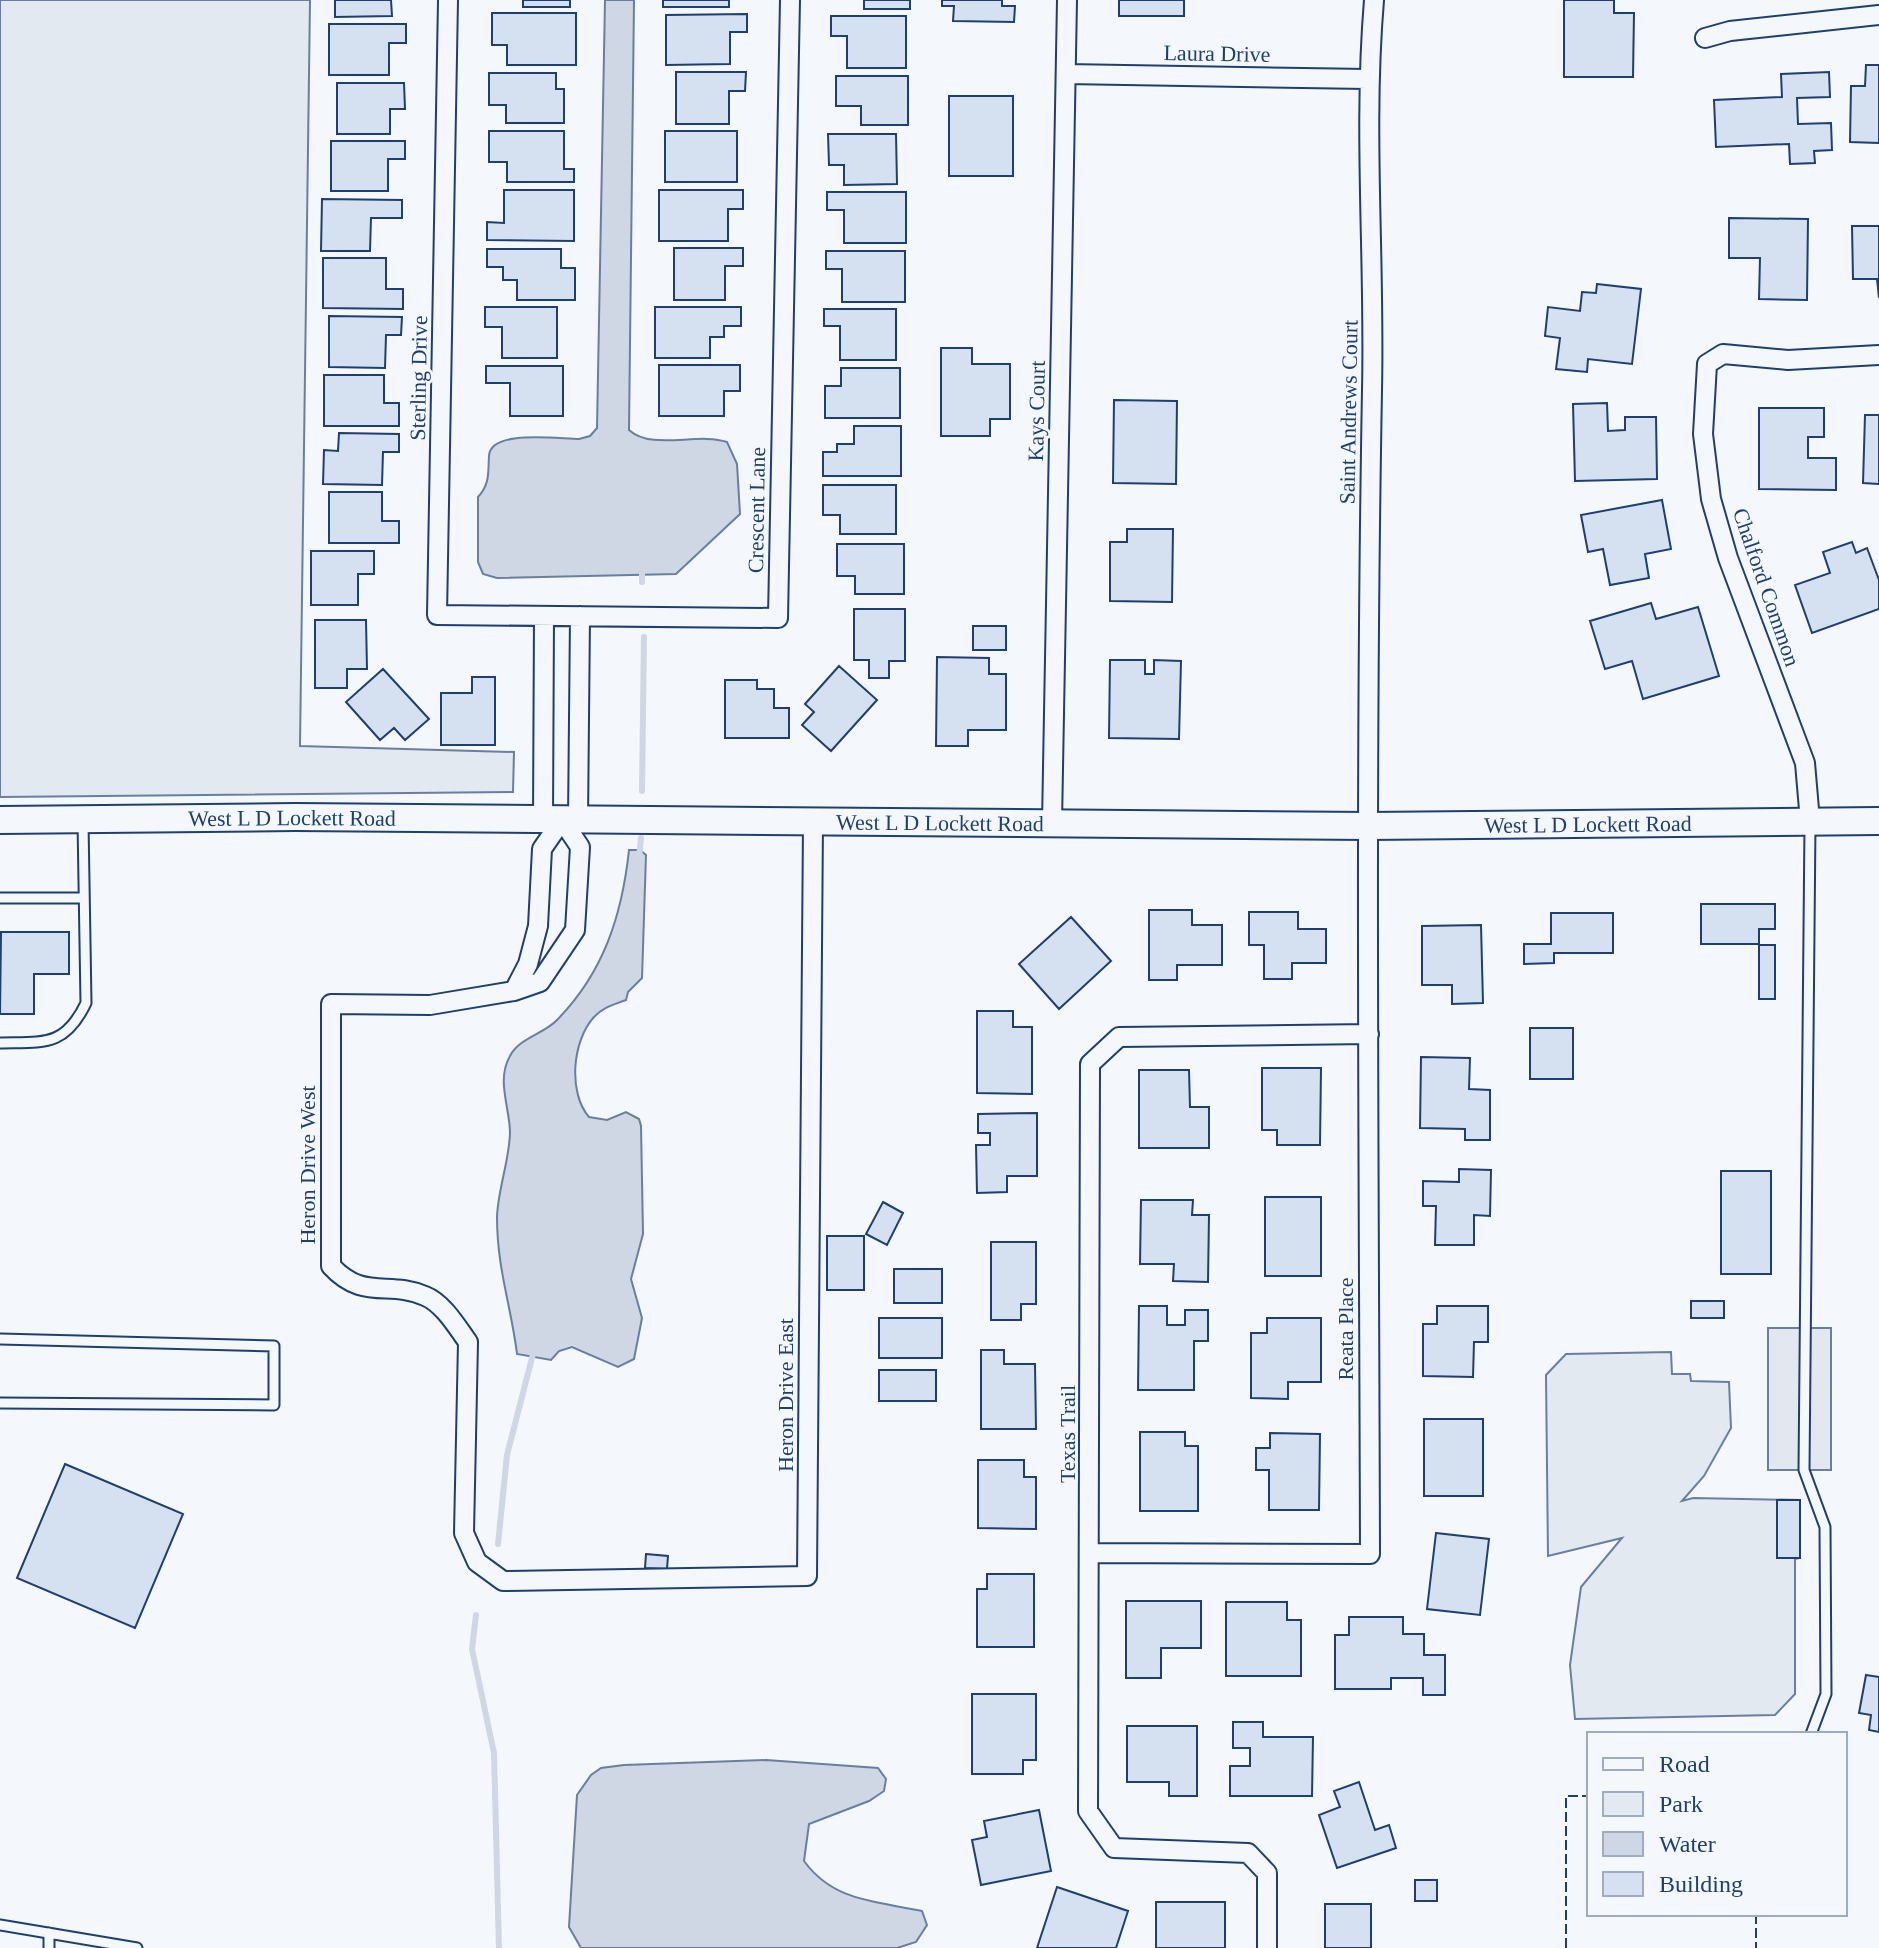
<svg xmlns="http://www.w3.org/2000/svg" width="1879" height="1948" viewBox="0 0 1879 1948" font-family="'Times New Roman',serif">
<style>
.green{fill:#e3e9f0;stroke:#687fa3;stroke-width:2}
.parking{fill:#e3e8f0;stroke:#687fa3;stroke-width:2}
.water{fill:#cfd7e4;stroke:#687fa3;stroke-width:2}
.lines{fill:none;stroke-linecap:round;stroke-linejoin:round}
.stream{stroke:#cfd7e4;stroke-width:6}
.building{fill:#d5e0f0;stroke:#1d3f73;stroke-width:2}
.service-casing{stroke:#1d3f73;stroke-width:13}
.minor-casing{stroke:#1d3f73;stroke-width:22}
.secondary-casing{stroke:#1d3f73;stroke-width:30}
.service{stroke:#f4f7fb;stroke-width:9}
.minor{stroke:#f4f7fb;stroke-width:18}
.secondary{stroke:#f4f7fb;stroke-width:26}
.fence{stroke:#1d3f73;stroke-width:2;stroke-dasharray:10 4;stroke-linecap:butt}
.labels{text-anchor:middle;stroke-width:6;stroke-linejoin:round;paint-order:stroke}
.street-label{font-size:22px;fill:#1d3f73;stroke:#f4f7fb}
</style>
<rect width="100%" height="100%" fill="#f4f7fb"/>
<path class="green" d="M0,0h310l-10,746 214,6 -1,40 -513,5z
M1671,1352l1,22h18l1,7 38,1 2,46 -27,48 -22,25 11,-3 107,2v58l-5,1v135l-20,21 -200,4 -5,-54 11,-78 41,-49 -74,18 -2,-181 20,-21z"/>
<path class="parking" d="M1768,1328h63v142h-63z"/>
<path class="water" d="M605,0h29l-5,430c23,21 69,2 98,12l10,22 3,50 -64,60 -179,4 -14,-4 -5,-12v-65c12,-13 10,-24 11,-41 1,-27 69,-17 90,-17l11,-3 7,-8z
M629,850h11l6,5 -4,123 -14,14 -2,8c-13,5 -23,7 -32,17 -22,24 -26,76 -5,100l18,3 19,-8 13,7 2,7 2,108 -12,45 11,39 -8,41 -16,8 -46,-20 -13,4 -8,9 -34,-6c-6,-49 -20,-85 -20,-137 1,-28 12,-55 13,-84 0,-25 -14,-53 0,-77 9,-18 34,-22 47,-36 47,-48 65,-105 72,-170z
M766,1760l112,8 8,11 -2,12 -15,10 -60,23 -5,37c30,41 72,40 118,50l5,14 -11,17 -19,6h-316l-12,-21 8,-132 14,-20 10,-7 23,-3z"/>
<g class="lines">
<path class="stream" d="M642,582v-14
M642,791l2,-154
M639,858l2,-20
M498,1544l9,-89 27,-105
M476,1615l-4,34 22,104 5,195"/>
</g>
<path class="building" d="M335,0h56l1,16 -57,1z
M523,0h47v7h-47z
M663,0h66v7h-66z
M864,0h46v9h-46z
M942,0h60v6h13l-1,16 -61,-1 1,-15h-12z
M1119,0h65v16h-65z
M1564,0h50v13h20l-1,64h-69z
M492,13h84v52h-69v-20h-15z
M747,14v18h-17v32l-64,1v-50z
M831,16h75v52h-59v-32h-16z
M329,24h77v19h-17v32h-60z
M1866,65h13v78l-29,-1 1,-56h14z
M676,72h70l-1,19h-16v33h-53z
M1829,72l1,25 -33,1 1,26 33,-1 1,27 -18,1 1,12 -25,1 -1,-20 -73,3 -2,-47 68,-3 -1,-23z
M489,73h67v16h8v34h-58v-18h-17z
M836,76h72v49h-47v-19h-25z
M337,83h67l1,26h-15v25h-53z
M949,96h64v80h-64z
M489,131h75v38h10v13h-67v-20h-18z
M665,131h72v51h-72z
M828,134h68l1,50 -53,1v-20h-15z
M331,141h74v18h-17v32h-57z
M504,190h70v51l-87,-1v-18l17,1z
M659,190h84v19h-15v32h-69z
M827,192h79v51h-62v-33h-17z
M322,199l80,1v18h-31l-1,33h-49z
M1729,218l79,1 -1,81 -48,-1 1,-41h-31z
M1852,226h27v72l-2,-19h-24z
M674,248h69v18h-18v34h-51z
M487,249h74v19h14v32h-58v-20h-14v-13h-16z
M826,251h79v51h-63v-33h-16z
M323,258h63v31h17v20l-80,-1z
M1597,284l44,5 -9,75 -44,-5 -1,13 -31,-3 4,-31 -15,-2 3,-29 32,4 2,-19 14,1z
M485,307h72v51h-55v-31h-17z
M655,307h86v19h-17v11h-14v21h-55z
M824,309h72v51h-56v-34h-16z
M329,316l73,1 -1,18h-15l-1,33 -56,-1z
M941,348h31v16h38v55h-20v17h-49z
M659,365h81v26h-16v25h-65z
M486,366h77v50h-53v-33h-24z
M841,368h59v50h-75v-32h16z
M324,375h60v28h15v23h-75z
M1114,400l63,1 -1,83 -63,-1z
M1607,403l1,28 17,-1v-13h31l1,62 -82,2 -2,-77z
M1759,408h65v29h-16v21h28v32l-77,-1z
M1865,415h14v69l-16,-1z
M854,426h47v50h-78v-24h14v-8h17z
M339,433l60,1v18h-16l-1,33 -59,-1 1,-34 14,1z
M823,485h73v49h-56v-19h-17z
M329,492h53v29h17v22h-70z
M1662,500l9,49 -26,5 4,24 -39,7 -7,-36 -15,3 -7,-37z
M1127,529h46l-1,73 -62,-1v-59h17z
M1852,542l4,11 11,-5 12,32v29l-67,24 -17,-48 35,-12 -7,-21z
M837,544h67v50h-49v-18h-18z
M311,551h63v23h-16v31h-47z
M1651,603l5,16 42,-12 21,69 -76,23 -11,-38 -27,8 -15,-48z
M854,609h51v52h-16v17h-20v-18h-15z
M315,620h51l1,49h-20v19h-32z
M973,626h33v24h-33z
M937,657l52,1v16h17v56h-38v16h-32z
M1110,660h35v14h9v-14l27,1 -2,78 -70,-1z
M839,666l38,34 -46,51 -29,-26 12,-13 -9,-8z
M383,669l46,50 -24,21 -11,-12 -14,12 -34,-38z
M472,677h23v68h-54v-52h31z
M725,680h32v9h17v19h15v30h-64z
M1701,904h74v25h-16v15h-58z
M1149,910h43v15h30v40h-45v15h-28z
M1249,912h49v17h28v34h-34v16h-28v-34h-15z
M1551,913h62v40h-59v10l-30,1v-20h27z
M1071,917l40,44 -52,48 -40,-45z
M1481,925l2,78 -31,1v-19h-30v-59z
M1,932h68v42h-35v40h-34z
M1759,945h16v54h-16z
M977,1011h36v16h19v67l-55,-1z
M1530,1028h43v51h-43z
M1421,1057l49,1 -1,31 21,1v50h-25v-11l-45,-1z
M1262,1068h59l-1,77h-43v-15h-15z
M1139,1070h50l1,37h19v41h-70z
M1037,1113v63h-30v16l-30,1 -1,-48h14v-12h-12v-19z
M1459,1169l32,1 -1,46 -16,-1v30h-39l1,-39h-13v-25l36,1z
M1721,1171h50v103h-50z
M1265,1197h56v79h-56z
M1141,1200h52l-1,15h17l-1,67 -35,-1 1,-17h-34z
M883,1202l20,11 -16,32 -21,-11z
M827,1236h37v54h-37z
M991,1242h45v62h-15v16h-30z
M894,1269h48v34h-48z
M1691,1301h33v17h-33z
M1139,1306h28v19h18v-15h23v31h-14v49h-56z
M1437,1306h51v36h-14l-1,35 -50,-1v-52h14z
M879,1318h63v40h-63z
M1267,1318h54v64h-33v17l-37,-1v-65h16z
M981,1350h23v14h31l1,65h-55z
M879,1370h57v31h-57z
M1424,1419h59v77h-59z
M1140,1432h45v14h13v65h-58z
M1270,1433l50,1 -1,76h-50v-40h-13v-22h14z
M978,1460h46v17h12v52l-58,-1z
M65,1464l118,50 -48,114 -118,-50z
M1777,1500h23v58h-23z
M1436,1533l53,6 -9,76 -53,-6z
M646,1554l22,2 -1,13 -22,-1z
M987,1574h47v73h-57v-58h10z
M1126,1601h75v47h-40v30h-35z
M1226,1602h61v18h14v56h-75z
M1349,1617h54v17h21v21h21v40h-22v-17h-32v11h-56v-54h14z
M1866,1675l13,2v55l-10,-2 2,-15 -12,-2z
M972,1694h64v66h-13v14h-51z
M1233,1722h30v15h50l-1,59h-82v-30h20v-18h-17z
M1127,1726h70v70h-28v-14h-42z
M1359,1782l16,48 14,-5 7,23 -59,20 -18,-53 21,-8 -6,-16z
M1039,1810l12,61 -70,14 -9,-45 15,-3 -3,-16z
M1415,1880h22v21h-22z
M1057,1887l71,24 -12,37h-79z
M1156,1902h69v46h-69z
M1325,1904h46v44h-46z"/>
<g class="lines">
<g class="service-casing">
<path id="service" d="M1810,824l-6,646 21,57 1,167 -15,40
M0,898h84
M0,1043c44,-1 65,4 86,-40l-3,-181
M0,1339l274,7v59l-274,-2
M0,1925l137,23
M49,1933v15"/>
</g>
<g class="minor-casing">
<path id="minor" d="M448,0l-11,615 341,3 12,-618
M1705,38l25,-7 149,-16
M1066,74l301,5
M543,820l1,-204
M578,821l2,-205
M1810,821l-5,-58 -77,-205 -17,-59 -8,-65 4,-70 16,-10 65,6 91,-5
M1052,823l15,-823
M514,991l14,-27 10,-38 4,-77 20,-29 18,27 -5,83 -35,52 -26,9 -84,14 -99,-1v262c32,35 58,14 94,30 18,7 32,31 43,46l-4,191 13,29 26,19 304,-5 6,-754
M1091,1553l279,1c-1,-388 -5,-776 2,-1164 3,-130 -9,-260 2,-390
M1267,1948v-75l-19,-20 -134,-5 -26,-37 2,-747 29,-27 250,-3"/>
</g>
<g class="secondary-casing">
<g id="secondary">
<path id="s1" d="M0,820l295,-3 1074,9 510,-5"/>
</g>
</g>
<use href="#service" class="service"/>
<use href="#minor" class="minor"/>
<use href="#secondary" class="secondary"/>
<path class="fence" d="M1756,1914v34
M1566,1948v-152h23"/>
</g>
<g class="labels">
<g class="street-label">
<text transform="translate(1217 53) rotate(1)" y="8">Laura Drive</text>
<text transform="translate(418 378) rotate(-89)" y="8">Sterling Drive</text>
<text transform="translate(1036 411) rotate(-89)" y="8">Kays Court</text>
<text transform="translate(1348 412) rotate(-89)" y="8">Saint Andrews Court</text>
<text transform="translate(756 510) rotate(-89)" y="8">Crescent Lane</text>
<text transform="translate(1767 587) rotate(71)" y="8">Chalford Common</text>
<text dy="8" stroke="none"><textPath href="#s1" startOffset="292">West L D Lockett Road</textPath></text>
<text dy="8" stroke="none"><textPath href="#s1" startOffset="940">West L D Lockett Road</textPath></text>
<text dy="8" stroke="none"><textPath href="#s1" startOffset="1588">West L D Lockett Road</textPath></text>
<text transform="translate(307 1165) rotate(-90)" y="8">Heron Drive West</text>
<text transform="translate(1345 1329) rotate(-90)" y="8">Reata Place</text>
<text transform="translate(785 1395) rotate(-90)" y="8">Heron Drive East</text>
<text transform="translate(1067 1434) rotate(-90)" y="8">Texas Trail</text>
</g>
</g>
<rect x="1587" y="1732" width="260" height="184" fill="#f4f7fb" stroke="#9eadc5" stroke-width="2"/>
<rect x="1603" y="1758" width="40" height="12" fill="#f4f7fb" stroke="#9eadc5" stroke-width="2"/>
<text x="1659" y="1772" font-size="24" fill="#1d3f73">Road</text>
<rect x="1603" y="1792" width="40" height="24" fill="#e3e9f0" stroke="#9eadc5" stroke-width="2"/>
<text x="1659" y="1812" font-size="24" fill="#1d3f73">Park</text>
<rect x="1603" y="1832" width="40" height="24" fill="#cfd7e4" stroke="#9eadc5" stroke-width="2"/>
<text x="1659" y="1852" font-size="24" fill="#1d3f73">Water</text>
<rect x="1603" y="1872" width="40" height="24" fill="#d5e0f0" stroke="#9eadc5" stroke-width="2"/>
<text x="1659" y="1892" font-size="24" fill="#1d3f73">Building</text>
</svg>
